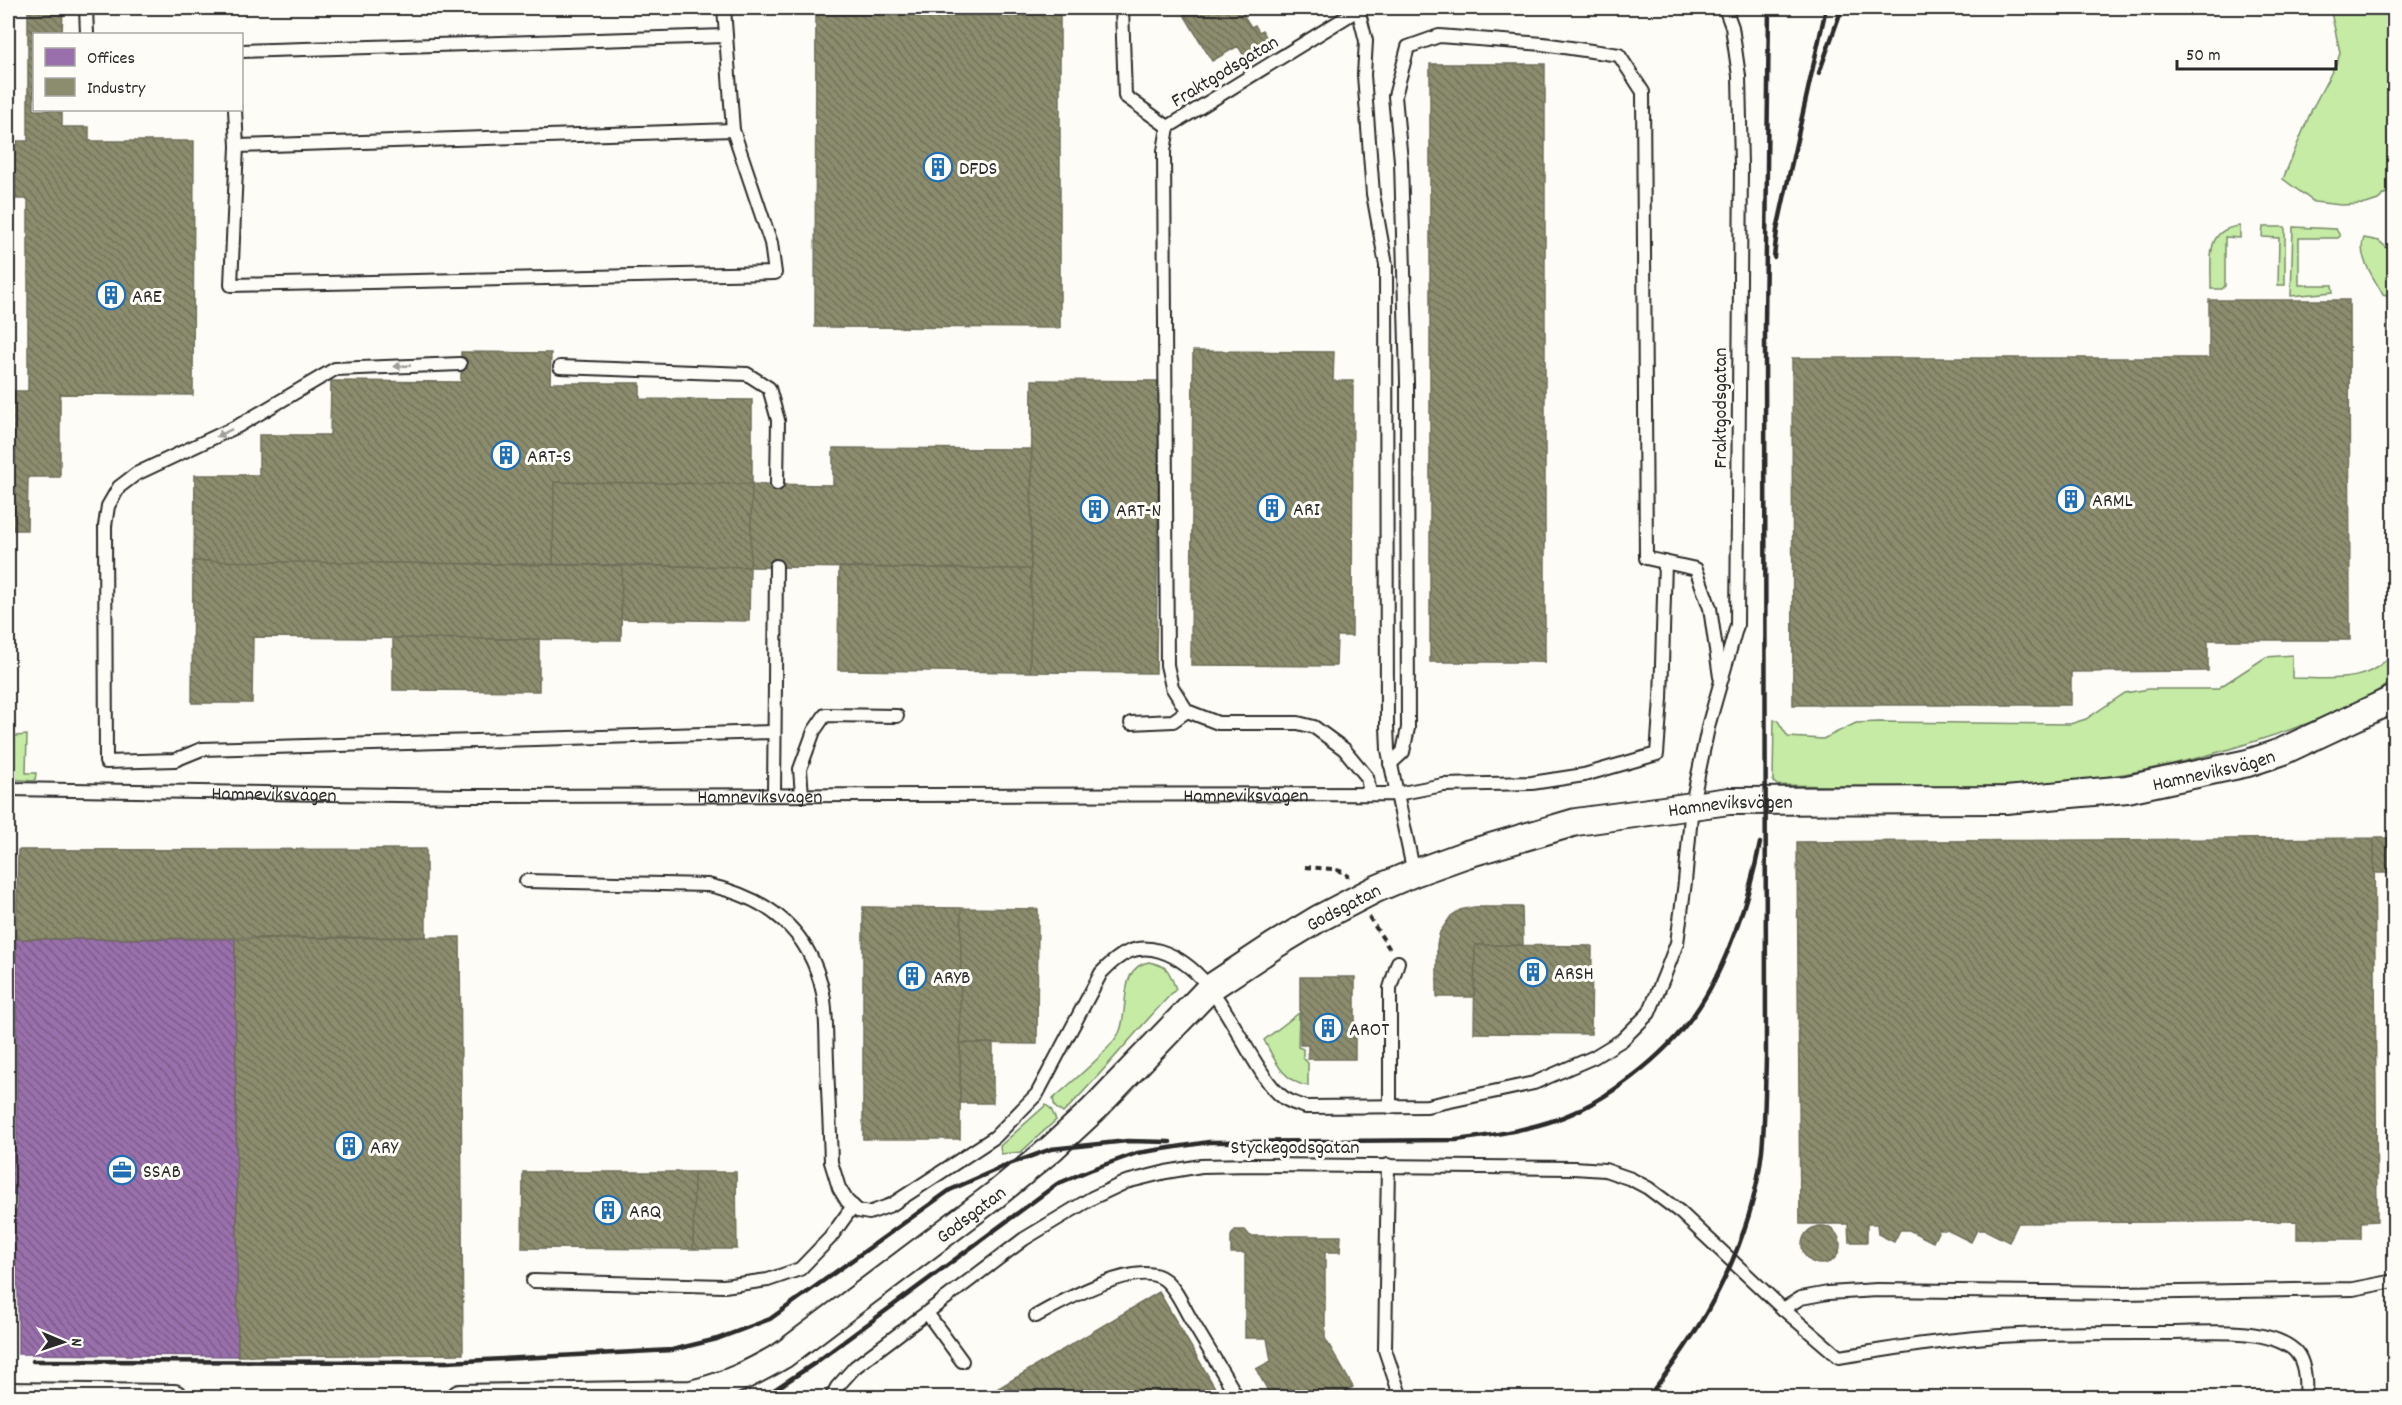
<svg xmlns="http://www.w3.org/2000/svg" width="2402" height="1405" viewBox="0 0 2402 1405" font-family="Dekko,sans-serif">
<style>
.green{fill:#c5eba5;stroke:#788b68;stroke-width:1.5}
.offices{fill:url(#offices-back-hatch);stroke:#785b85;stroke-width:1.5}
.industry{fill:url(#industry-back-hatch);stroke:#6f6f5a;stroke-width:1.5}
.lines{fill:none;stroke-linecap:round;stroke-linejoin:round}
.lane-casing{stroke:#2b2b2b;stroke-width:16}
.street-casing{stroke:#2b2b2b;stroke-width:30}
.path{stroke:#2b2b2b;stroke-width:4;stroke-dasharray:6 4.5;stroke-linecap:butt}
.lane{stroke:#fdfcf7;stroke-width:12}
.street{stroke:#fdfcf7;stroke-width:26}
.rail{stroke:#2b2b2b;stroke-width:4.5}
.oneway{fill:#9e9e9b}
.labels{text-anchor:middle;stroke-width:6;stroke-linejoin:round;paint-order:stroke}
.street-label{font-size:20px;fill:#2b2b2b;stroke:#fdfcf7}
.poi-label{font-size:20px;fill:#2b2b2b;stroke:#fdfcf7;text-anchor:start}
</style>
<defs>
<pattern id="offices-back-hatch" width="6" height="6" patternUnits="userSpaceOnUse" patternTransform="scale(1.5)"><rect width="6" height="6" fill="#9970ab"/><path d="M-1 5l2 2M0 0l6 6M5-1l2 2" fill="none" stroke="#7d5c8b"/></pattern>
<pattern id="industry-back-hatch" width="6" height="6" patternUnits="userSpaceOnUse" patternTransform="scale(1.5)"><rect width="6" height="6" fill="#8c8c6e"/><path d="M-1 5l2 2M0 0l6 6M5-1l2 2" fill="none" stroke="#73735b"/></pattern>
</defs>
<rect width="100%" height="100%" fill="#fdfcf7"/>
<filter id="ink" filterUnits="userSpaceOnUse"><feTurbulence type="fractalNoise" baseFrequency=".0167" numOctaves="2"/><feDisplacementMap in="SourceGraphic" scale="12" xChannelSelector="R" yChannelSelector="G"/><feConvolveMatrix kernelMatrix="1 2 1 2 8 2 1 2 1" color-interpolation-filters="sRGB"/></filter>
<g filter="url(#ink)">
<path class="green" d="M2330,8h59l5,46v132l-16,14 -12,4 -25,1 -27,-3 -31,-23 29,-70 26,-49 2,-8z
M2240,226v12l-15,-1v49l-3,3h-11c1,-27 -8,-60 29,-63z
M2263,227h22v58h-7l1,-47 -17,-1z
M2293,227l43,2 4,7 -2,2h-39v47h33l1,7 -42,4z
M2364,238l15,3 15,13v44l-11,-3c-8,-16 -27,-39 -19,-57z
M2389,302l5,4v86h-5l-1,-6z
M2394,651v30c-44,28 -82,42 -132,58 -70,23 -143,39 -217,45 -89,6 -179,2 -268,1l-4,-4 1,-62 4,2 10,16 35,2 33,-16 23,-1 191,2 16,-5 39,-26 24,-4h68l49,-32 26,-2v23c39,0 76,8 102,-27z
M27,735l-1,38h10l-1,8 -27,-2v-41l1,2 6,-4z
M1149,962c21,5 19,8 27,27 -39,40 -73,84 -113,124l-8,-6 -2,-8c18,-17 54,-45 66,-66 11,-22 -2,-66 30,-71z
M1299,1013l-1,34 5,2v9l5,5v23c-25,-4 -33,-26 -44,-46z
M1046,1105l5,4 5,11 -35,32 -20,2 -1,-8z"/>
<path class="offices" d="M16,939h219l3,417 -220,-2v-69h-10v-74h9v-16h-9v-51h9z"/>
<path class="industry" d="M28,8h35l-1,26h-28v76h28v17h27v14h105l-1,254 -133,-1v83h-32l-1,53h-19v-139h20v-192h-20v-58h20z
M816,8h244v320l-245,-1z
M1180,8h59l12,19 4,-2 4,7 3,-2 9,15 -18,11 -3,-4 -6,4 -6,-10 -26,15z
M1430,64h115v598h-115z
M2209,300h140l1,340h-142v31l-137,1v33h-278l-1,-347h417z
M1193,351l141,1 -1,29h20l-1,255h-15l-1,30 -145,-1z
M461,352l90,1 -1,30h90v16l112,1v84l-198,-2 -1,83 -359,-4 1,-86h64v-40h71l1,-54 130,1z
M1032,380l127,1 -3,292 -126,-1z
M833,448l199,1 -1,120 -281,-2 2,-83 81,1z
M554,482l198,2 -2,83 -197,-2z
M193,561l429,4 -1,75 -368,-3 -1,66h-60z
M622,565l128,2 -1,54 -128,-2z
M839,567l192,2 -1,103 -192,-2z
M393,638l146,1v52l-146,-1z
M2374,838l3,383 -16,1v17h-64v-18l-279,2 -9,19 -24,-12h-8l-6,12 -24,-12h-8l-6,12 -24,-12h-9l-6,12 -16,-8 -1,-10h-10v18h-18l-1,-18h-48l-3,-382z
M2374,838h20v35h-20z
M426,849v88l-410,2 2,-89z
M863,907l98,1 -1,231h-97z
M1474,907h48l1,38h-48l-1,52h-37v-53l3,-12 11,-16 9,-6z
M961,908l77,1 -1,135 -77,-1z
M460,937l3,417 -225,2 -3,-417z
M1475,945l117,1 -1,88 -117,-1z
M1300,977h55v82h-47v-14h-8z
M960,1043h33v60h-33z
M523,1172h171l-1,77 -171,-1z
M694,1172h42l1,77h-44z
M1802 1245a19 19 0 1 1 38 0a19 19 0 1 1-38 0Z
M1235,1230h10l5,6h91l-1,16h-15v86l28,49 -19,11h-62l-16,-29 15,-8 -4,-23h-22v-85h-14v-17z
M1159,1292l62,106h-239z"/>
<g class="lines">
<g class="lane-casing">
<g id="lane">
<path d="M86,8l1,26"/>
<path d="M1122,8l3,88 43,31"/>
<path d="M1358,9l8,32 -2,34 9,119 13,71 1,461 1,24 9,44 46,-9 89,-2 52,-8 73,-21 4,-55 4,-137"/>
<path d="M242,51l483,-15"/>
<path d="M235,110l2,36 496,-16"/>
<path d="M1168,127l-4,24 3,514 5,22 15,24 31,12h80l16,4 30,22 23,28 3,17"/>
<path d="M1168,127l193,-119"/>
<path d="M237,146l-6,139 544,-12 -4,-30 -38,-113 -9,-122"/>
<path d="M460,364l-125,5 -97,57 -102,48 -17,13 -11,19 -3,20 1,236 69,-2 27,-11 572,-17"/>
<path d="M560,367l187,7 22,14 9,32 -1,64"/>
<path d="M1131,723l42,-2 14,-10"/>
<path d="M1390,764l13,-12 5,-24 -1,-347 -6,-220 -6,-65 13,-49 31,-11 104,8 76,11 24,37 3,466 50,11 14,39 10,69"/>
<path id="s1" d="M8,789l455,7 934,-2 17,79"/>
<path d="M774,795l2,-229"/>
<path d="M802,795l-2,-26 14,-38 11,-16 72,1"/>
<path d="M526,881l182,4c60,13 102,45 115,108 4,22 3,46 4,68 1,34 3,67 4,101l8,26 8,13 11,10 11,2 22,-8 104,-68 42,-43 64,-121c17,-18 34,-30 59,-22 48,15 69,69 94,109 7,11 14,24 24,33 8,8 18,11 28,14l121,-1 107,-23 60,-26 28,-17 27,-27 16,-39 12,-31 8,-61 7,-78 17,-81 28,-98 4,-459 -2,-90 -7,-49 -7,-19"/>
<path d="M1390,1107v-119l8,-26"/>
<path d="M1388,1165l-3,185 16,48"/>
<path d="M533,1281l191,5 44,-6 32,-11 30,-31 23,-32"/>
<path d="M1783,1309l18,-11 27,-5 49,-3 245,3 231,-4 41,-8"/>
<path d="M927,1313l35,48"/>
<path d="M1036,1316c25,-14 103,-58 129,-36 11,9 18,26 25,38 16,27 32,53 48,80"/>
<path d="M831,1398l6,-11 18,-20 169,-128 68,-41 34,-16 40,-10 35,-6 52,-1 321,3 31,2 26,9 17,9 32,24 103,97 56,48c39,-6 78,-13 117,-17 71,-8 143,-7 214,-7 35,0 96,-7 124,17 12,11 12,33 11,48"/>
</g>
</g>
<g class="street-casing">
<g id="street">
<path d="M8,1396l166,2"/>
<path id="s2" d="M460,1398l231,-4c35,-8 61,-21 92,-39l212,-160 56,-46 42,-39 117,-122 65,-43 43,-26 58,-30 38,-16 53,-19 109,-32 153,-21 277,-1 121,-11 121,-26 33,-11 113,-53"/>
</g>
</g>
<path class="path" d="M1305,867l28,2 13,4 2,5
M1369,917l22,34"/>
<use href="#lane" class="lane"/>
<use href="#street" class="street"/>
<path class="rail" d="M1819,73l23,-65
M1774,257l3,-27 49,-222
M33,1361l414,1 225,-12 45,-11 53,-20 180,-129 57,-25 44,-16 76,-8 43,1
M762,1398l53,-35 242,-179 33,-14 47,-17 72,-11 247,-2c33,-4 67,-9 99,-20 50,-17 109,-63 140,-107 31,-44 55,-118 65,-170
M1647,1398c58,-71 105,-156 115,-248 3,-30 3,-61 4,-92l-1,-733 4,-317"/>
</g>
<defs><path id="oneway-solid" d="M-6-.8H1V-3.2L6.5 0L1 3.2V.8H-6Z" transform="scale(1.5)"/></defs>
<g class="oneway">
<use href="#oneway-solid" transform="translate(402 366) rotate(177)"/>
<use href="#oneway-solid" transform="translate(224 433) rotate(155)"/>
</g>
</g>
<defs>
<g id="building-ring" transform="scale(1.5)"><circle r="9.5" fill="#fdfcf7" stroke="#1f6fb2" stroke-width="1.5"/><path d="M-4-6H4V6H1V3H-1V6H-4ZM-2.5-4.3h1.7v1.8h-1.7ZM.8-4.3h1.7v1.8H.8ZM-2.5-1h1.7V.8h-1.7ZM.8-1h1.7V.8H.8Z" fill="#1f6fb2"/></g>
<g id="office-ring" transform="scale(1.5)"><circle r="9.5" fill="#fdfcf7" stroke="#1f6fb2" stroke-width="1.5"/><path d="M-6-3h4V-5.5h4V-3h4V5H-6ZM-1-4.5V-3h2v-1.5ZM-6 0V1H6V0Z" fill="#1f6fb2"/></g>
</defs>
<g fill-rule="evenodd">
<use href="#building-ring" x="938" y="167"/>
<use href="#building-ring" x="111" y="295"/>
<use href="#building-ring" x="506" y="455"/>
<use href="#building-ring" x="2071" y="499"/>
<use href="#building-ring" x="1272" y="508"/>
<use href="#building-ring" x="1095" y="509"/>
<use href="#building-ring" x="1533" y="972"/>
<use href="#building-ring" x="912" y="976"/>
<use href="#building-ring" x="1328" y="1028"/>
<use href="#building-ring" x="349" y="1146"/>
<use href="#office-ring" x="122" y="1170"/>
<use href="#building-ring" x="608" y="1210"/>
</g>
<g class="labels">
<g class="street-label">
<text transform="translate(1224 70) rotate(-31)" y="7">Fraktgodsgatan</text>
<text transform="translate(1719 408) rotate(-90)" y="7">Fraktgodsgatan</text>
<text dy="7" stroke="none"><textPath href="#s2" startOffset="1942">Hamneviksvägen</textPath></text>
<text dy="7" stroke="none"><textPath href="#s1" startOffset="266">Hamneviksvägen</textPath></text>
<text dy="7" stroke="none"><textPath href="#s1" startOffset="752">Hamneviksvägen</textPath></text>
<text dy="7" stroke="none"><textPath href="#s1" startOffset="1238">Hamneviksvägen</textPath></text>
<text dy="7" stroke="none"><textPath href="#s2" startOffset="1456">Hamneviksvägen</textPath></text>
<text dy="7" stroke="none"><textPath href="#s2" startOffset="1052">Godsgatan</textPath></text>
<text x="1295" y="1153">Styckegodsgatan</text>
<text dy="7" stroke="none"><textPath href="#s2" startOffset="566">Godsgatan</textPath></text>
</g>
<g class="poi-label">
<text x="959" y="174">DFDS</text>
<text x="132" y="302">ARE</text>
<text x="527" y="462">ART-S</text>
<text x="2092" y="506">ARML</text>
<text x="1293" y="515">ARI</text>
<text x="1116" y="516">ART-N</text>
<text x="1554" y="979">ARSH</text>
<text x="933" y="983">ARYB</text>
<text x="1349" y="1035">AROT</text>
<text x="370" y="1153">ARY</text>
<text x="143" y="1177">SSAB</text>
<text x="629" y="1217">ARQ</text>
</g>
</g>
<rect width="2402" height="1405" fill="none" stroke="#fdfcf7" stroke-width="30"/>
<rect x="15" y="15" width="2372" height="1375" fill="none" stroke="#2b2b2b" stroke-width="2" filter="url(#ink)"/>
<rect x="33" y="33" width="210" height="78" fill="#fdfcf7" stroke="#a9a8a5" stroke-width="1.5"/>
<rect x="45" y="48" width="30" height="18" fill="#9970ab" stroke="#a9a8a5" stroke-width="1.5"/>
<text x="87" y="63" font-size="18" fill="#2b2b2b">Offices</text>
<rect x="45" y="78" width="30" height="18" fill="#8c8c6e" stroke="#a9a8a5" stroke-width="1.5"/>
<text x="87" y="93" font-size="18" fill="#2b2b2b">Industry</text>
<g transform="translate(63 1342) rotate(92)" stroke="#fdfcf7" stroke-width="4.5" paint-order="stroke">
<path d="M0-4.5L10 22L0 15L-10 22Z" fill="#2b2b2b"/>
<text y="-9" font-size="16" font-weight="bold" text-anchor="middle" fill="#2b2b2b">N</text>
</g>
<path d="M2177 60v9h159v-9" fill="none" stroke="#2b2b2b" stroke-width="3"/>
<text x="2186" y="60" font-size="18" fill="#2b2b2b" stroke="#fdfcf7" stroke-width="4.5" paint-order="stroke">50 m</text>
</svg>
